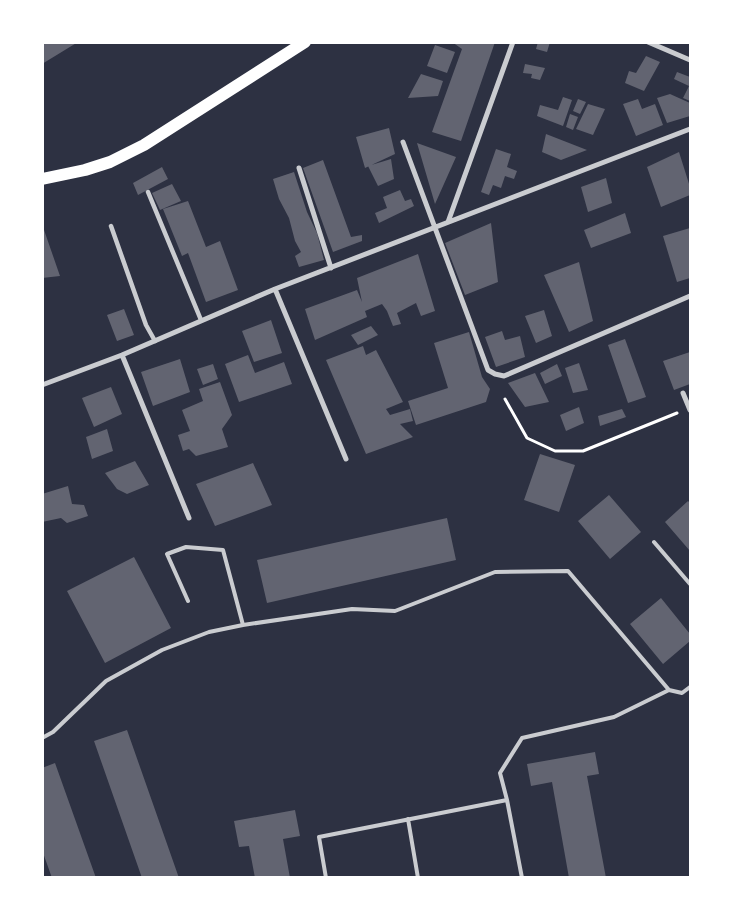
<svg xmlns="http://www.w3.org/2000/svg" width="733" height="920" viewBox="0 0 733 920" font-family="'Work Sans',sans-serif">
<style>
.building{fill:#626471}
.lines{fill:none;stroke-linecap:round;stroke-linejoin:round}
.path{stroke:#fff;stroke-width:3}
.service{stroke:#caccd0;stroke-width:4}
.pedestrian{stroke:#caccd0;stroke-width:4.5}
.minor{stroke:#caccd0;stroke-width:5}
.primary{stroke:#fff;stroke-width:12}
</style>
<rect width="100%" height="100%" fill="#2d3142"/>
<path class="building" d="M42,42h36l-36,22z
M452,42h43l-34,99 -29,-9 30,-83z
M538,42h12l-3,10 -11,-3z
M435,45l20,7 -8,21 -20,-7z
M646,56l14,6 -16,29 -19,-8 4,-12 7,2z
M525,64l20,4 -5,12 -9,-2 1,-4 -9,-1z
M677,72l13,5v24l-7,-3 6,-12 -15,-7z
M421,74l22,7 -5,15 -30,2z
M670,94l20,9v13l-23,7 -10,-25z
M563,97l9,3 -9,26 -26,-10 3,-11 18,5z
M578,99l8,3 -6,12 -7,-3z
M638,99l4,10 13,-5 8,21 -27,11 -13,-32z
M588,104l17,5 -12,26 -17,-6z
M570,114l8,3 -5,13 -7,-3z
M389,128l6,26 -30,14 -9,-31z
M546,134l41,16 -26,10 -19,-8z
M417,143l39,14 -21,47z
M496,149l15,5 -4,13 10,4 -3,8 -9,-3 -4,12 -8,-3 -4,10 -8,-3z
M679,152l11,35v8l-29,12 -14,-40z
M391,159l3,20 -16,7 -10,-20z
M323,160l28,77 11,-2v6l-29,11 -30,-84z
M162,167l6,12 -30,16 -5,-12z
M294,172l13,40 10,21 7,27 -25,7 -4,-11 6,-4 -6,-11 -6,-23 -10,-19 -6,-20z
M606,178l6,25 -24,9 -7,-25z
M172,184l9,17 -21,9 -8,-17z
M400,190l5,11 6,-2 3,7 -35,17 -4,-10 12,-5 -4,-11z
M188,201l18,46 14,-6 18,49 -32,12 -18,-49 -6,3 -19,-47z
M625,213l6,20 -40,15 -7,-18z
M491,223l7,59 -33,13 -20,-52z
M42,227h1l17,49 -18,2z
M690,228v50l-13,4 -14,-46z
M418,254l17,57 -14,5 -5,-13 -19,10 4,11 -8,2 -6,-15 -5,-7 -17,7 2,6 -52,23 -10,-31 52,-19 5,12 -5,-24z
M579,262l14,59 -24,11 -25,-57z
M124,309l10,26 -17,6 -10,-26z
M544,310l8,26 -16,7 -11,-27z
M271,320l11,33 -28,9 -12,-31z
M371,326l7,9 -20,10 -7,-10z
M502,331l3,9 15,-4 5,21 -29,10 -11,-30z
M469,332l13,45 8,12 -4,13 -70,23 -8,-24 40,-13 -14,-45z
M625,339l21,58 -18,6 -20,-58z
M363,346l3,9 10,-5 27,52 -17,7 4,6 20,-6 3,12 -13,3 13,13 -47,17 -40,-94z
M690,352v32l-16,6 -11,-29z
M248,355l7,18 29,-11 8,22 -53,18 -14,-38z
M180,359l10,33 -37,14 -12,-34z
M579,363l9,27 -15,3 -8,-25z
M213,364l5,15 -15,6 -6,-16z
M557,364l5,12 -17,8 -5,-11z
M535,373l14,29 -24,5 -17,-24z
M220,382l12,33 -10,14 6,18 -32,9 -7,-7 -6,2 -5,-16 12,-4 -8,-21 21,-9 -4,-12z
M111,387l11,27 -28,13 -12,-29z
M579,407l5,16 -18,8 -6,-16z
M622,409l4,8 -26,9 -2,-10z
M107,429l6,22 -21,8 -6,-22z
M540,454l35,11 -16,47 -35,-12z
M135,461l14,24 -22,9 -10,-5 -12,-16z
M253,463l19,42 -57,21 -19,-42z
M68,486l4,18 12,1 4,11 -21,7 -6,-5 -19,4v-28z
M609,495l32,37 -31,27 -32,-38z
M688,501l2,2v48l-25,-29z
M447,518l9,42 -189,43 -10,-43z
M134,557l37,71 -66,35 -38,-72z
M661,598l29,36v7l-27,23 -33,-40z
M127,730l52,148h-37l-48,-137z
M595,752l4,22 -12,2 19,102h-37l-17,-96 -21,4 -4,-22z
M55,763l41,115h-44l-10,-28v-82z
M295,810l5,26 -17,3 7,39h-35l-6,-32 -10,1 -5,-26z"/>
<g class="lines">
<path class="path" d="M505,399l22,39 28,13h28l94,-38"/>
<path class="service" d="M654,542l36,42
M188,601l-21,-47 19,-7 37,3 20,75
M42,738l11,-6 53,-51 56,-31 47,-18 34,-7 109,-16 43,2 100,-39 73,-1 101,119 13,3 8,-6
M507,800l-7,-27 22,-35 92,-21 55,-27
M408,819l10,59
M326,878l-7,-41 188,-37 15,78"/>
<path class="pedestrian" d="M148,192l53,128
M111,226l35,99 9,16"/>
<path class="minor" d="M648,42l42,18
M403,142l85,228 7,4 9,2 186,-80
M299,168l32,100
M448,222l65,-180
M275,289l71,170
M122,355l67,163
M42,385l80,-30 153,-66 415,-160
M683,393l7,17"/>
<path class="primary" d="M42,179l43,-9 25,-8 34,-17 161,-103"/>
</g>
<rect width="733" height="920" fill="none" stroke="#ffffff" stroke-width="88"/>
</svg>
